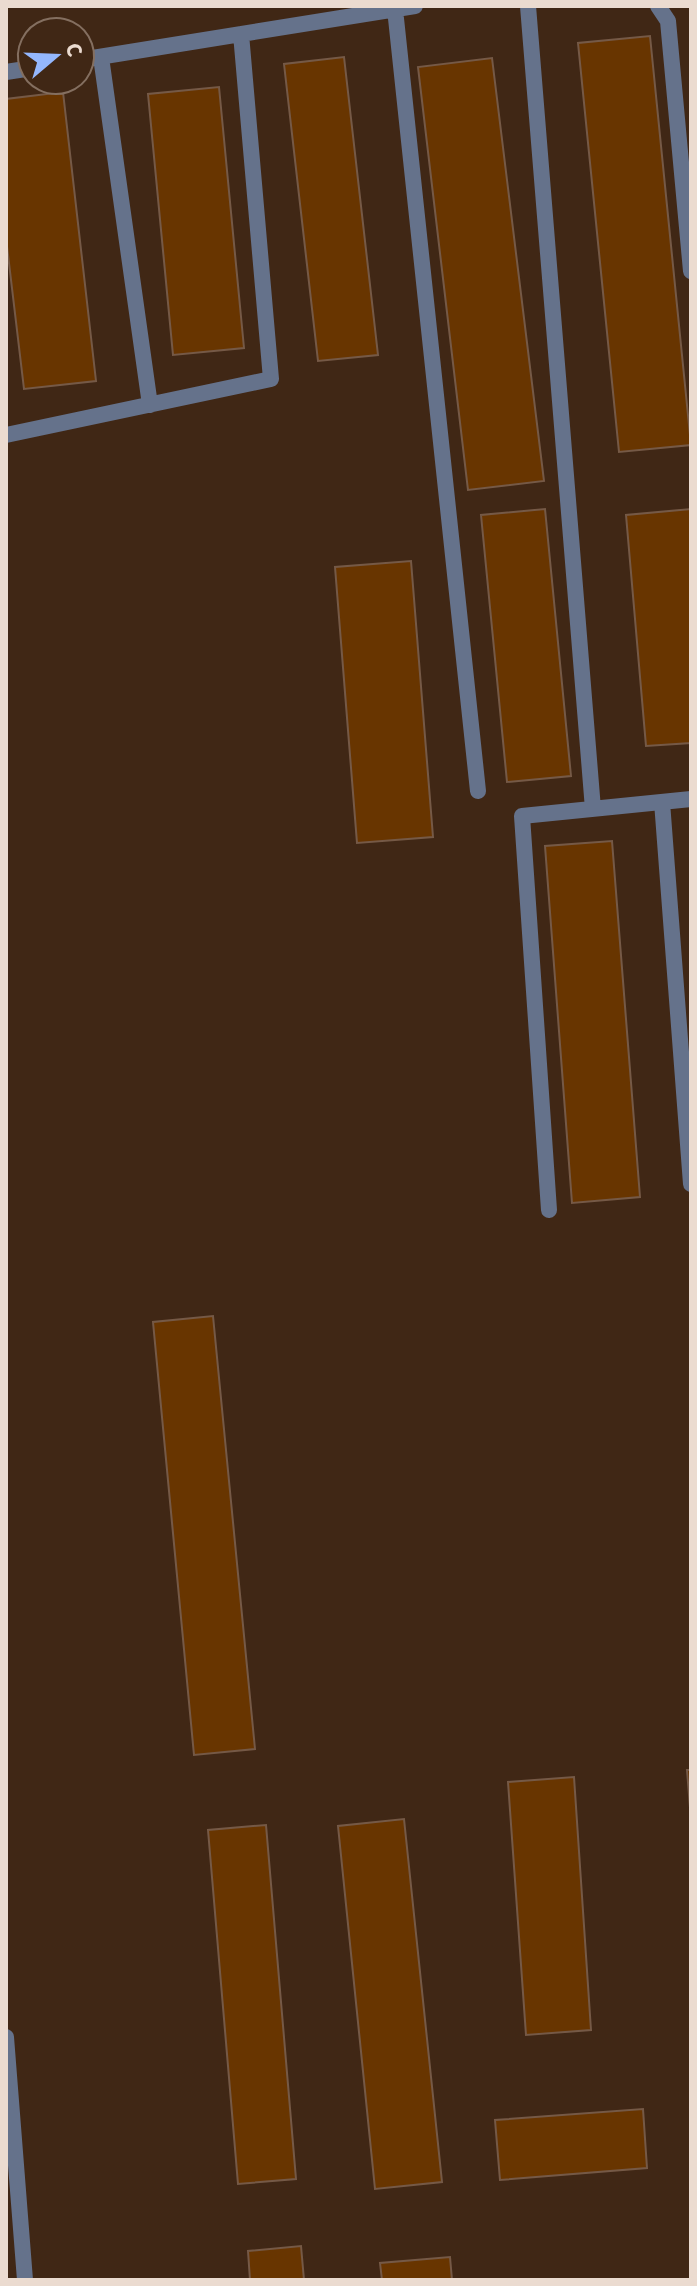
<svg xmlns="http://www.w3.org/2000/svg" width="697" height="2286" viewBox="0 0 697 2286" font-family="'Source Sans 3',sans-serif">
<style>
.building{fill:#683500;stroke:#755946;stroke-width:2}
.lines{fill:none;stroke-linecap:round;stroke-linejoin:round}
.street{stroke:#65728b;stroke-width:16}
</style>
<rect width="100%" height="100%" fill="#402715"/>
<path class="building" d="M650,36l41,409 -72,7 -41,-409z
M344,57l34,298 -60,6 -34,-297z
M492,58l52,423 -76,9 -50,-423z
M219,87l25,261 -71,7 -25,-261z
M63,92l33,289 -72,8 -18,-151v-139z
M545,509l26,267 -64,6 -26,-267z
M691,509v234l-45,3 -20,-231z
M411,561l22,276 -76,6 -22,-276z
M612,841l28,356 -68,6 -27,-357z
M213,1316l42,433 -61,6 -41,-433z
M687,1770h4v50z
M574,1777l17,253 -65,5 -18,-253z
M404,1819l38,363 -67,7 -37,-363z
M266,1825l30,354 -58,5 -30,-354z
M643,2109l4,59 -147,12 -5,-60z
M301,2246l3,34h-54l-2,-29z
M450,2257l2,23h-70l-2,-17z"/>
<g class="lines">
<path class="street" d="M528,6l65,803
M658,6l10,15 23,250
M395,9l83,782
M101,57l49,348
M80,60l335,-54
M6,72l26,-4
M6,435l265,-56 -30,-345
M662,802l29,382
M549,1210l-27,-394 169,-17
M6,2037l19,243"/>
</g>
<rect width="697" height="2286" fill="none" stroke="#ebdbd0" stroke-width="16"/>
<g transform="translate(56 56) rotate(71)"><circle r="38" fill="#402715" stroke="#846f60" stroke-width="2"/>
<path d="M0-6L14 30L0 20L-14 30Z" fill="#94b7fd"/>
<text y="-12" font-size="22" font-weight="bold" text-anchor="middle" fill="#ebdbd0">С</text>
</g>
</svg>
